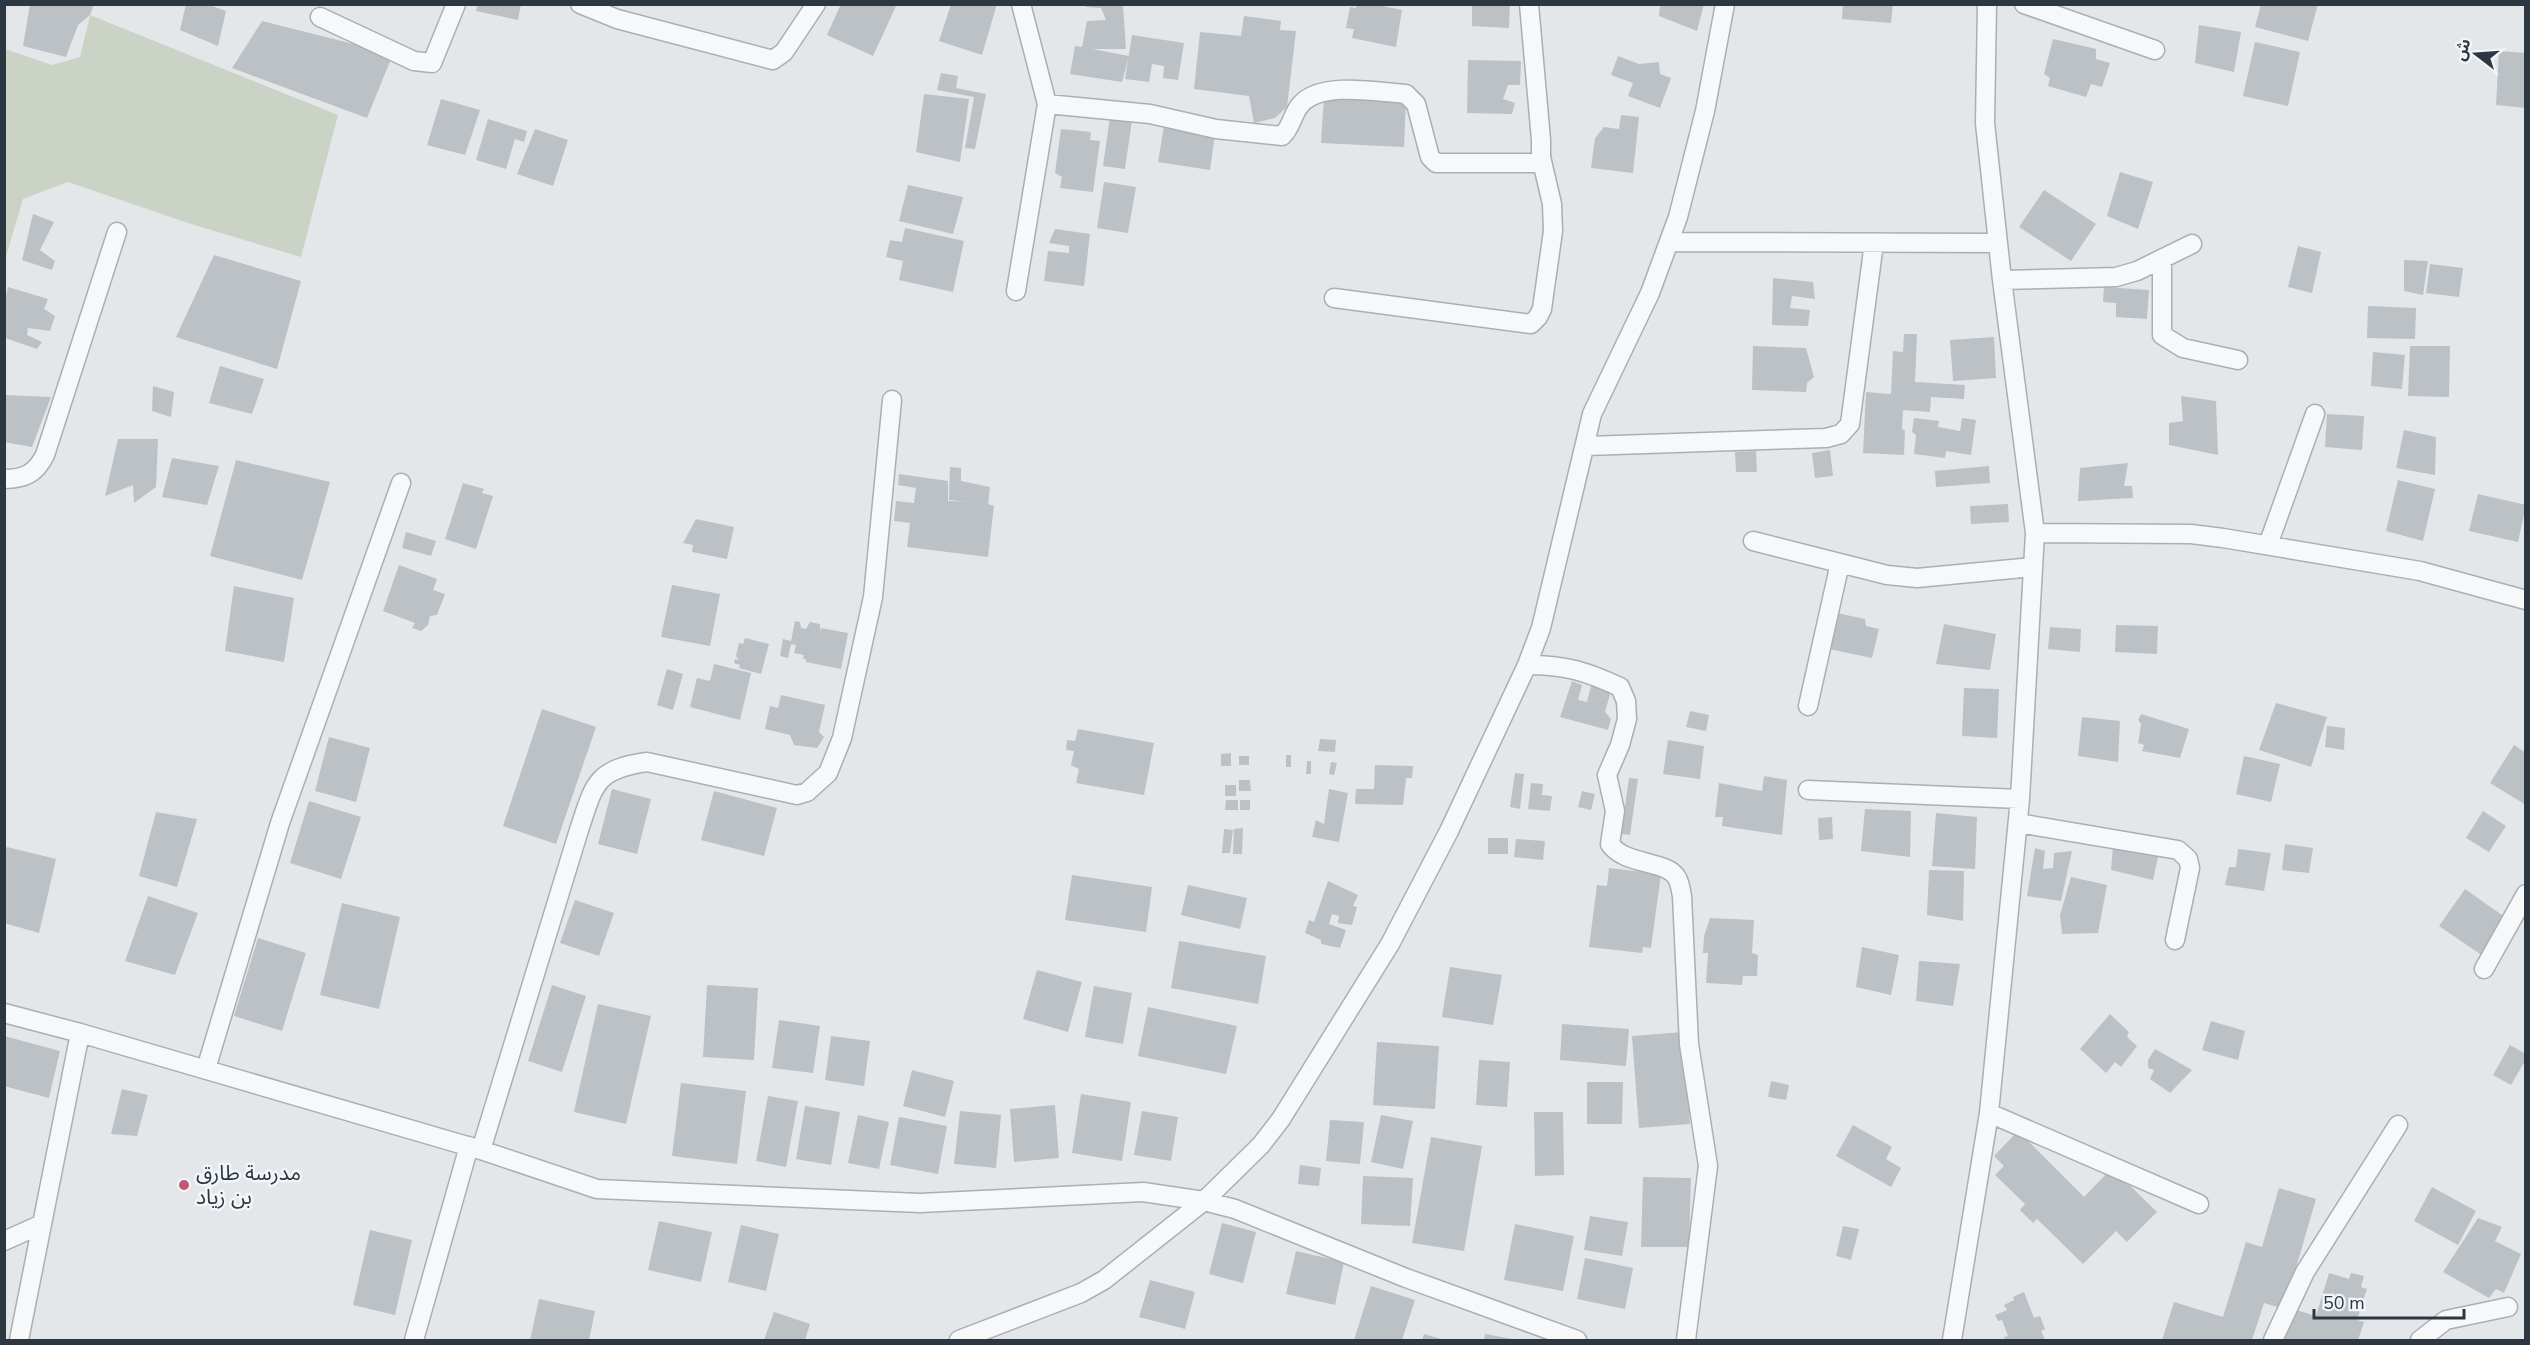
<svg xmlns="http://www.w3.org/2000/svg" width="2530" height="1345" viewBox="0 0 2530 1345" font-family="'Nunito Sans','Noto Sans Arabic',sans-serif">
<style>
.green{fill:#cbd3c6}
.building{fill:#bcc1c6}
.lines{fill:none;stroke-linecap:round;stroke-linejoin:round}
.minor-casing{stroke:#a9afb4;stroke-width:21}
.minor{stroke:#f6f8f9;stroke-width:18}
.poi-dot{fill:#c05874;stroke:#f3f6f8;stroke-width:2}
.labels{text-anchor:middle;stroke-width:5;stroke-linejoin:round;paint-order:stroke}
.poi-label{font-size:21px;fill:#2d3741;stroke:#f3f6f8;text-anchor:start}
</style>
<rect width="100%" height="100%" fill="#e4e7ea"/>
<path class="green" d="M90,15l248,100 -37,142 -110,-33 -123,-42 -45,17 -18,61v-211l47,16 28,-8z"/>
<path class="building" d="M30,4h64l-4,11 -12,10 -12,32 -43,-11z
M186,4h21l19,7 -8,35 -38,-16z
M478,4h43l-3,16 -42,-9z
M841,4h56l-24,52 -46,-21z
M951,4h46l-15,51 -43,-14z
M1086,4h37l3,45h-34l37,7 -7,26 -52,-8 5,-28 7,1 5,-26 19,-1 -5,-12 -15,-1z
M1357,4h17l28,6 -6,37 -44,-9 2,-9 -8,-1 4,-21 6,1z
M1472,4h38l-1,24 -37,-2z
M1660,4h44l-7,27 -38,-15z
M1843,4h50l-2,19 -49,-4z
M2261,4h57l-10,37 -53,-14z
M1244,16l37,5 -1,9 16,1 -9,76 -12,11 -21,5 -5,-27 -55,-7 6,-57 41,4z
M262,21l131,33 -26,64 -135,-50z
M2199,25l42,7 -7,40 -39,-9z
M1132,35l52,8 -6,37 -15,-2 1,-12 -12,-2 -3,18 -24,-3z
M2053,39l43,10v10l14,4 -8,24 -11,-3 -5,13 -38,-11 2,-8 -6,-4z
M2255,42l45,10 -12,54 -45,-10z
M2499,51l27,2v55l-30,-3z
M1618,56l21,8 20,-2 1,12 11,4 -11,30 -32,-12 5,-13 -22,-8z
M1468,60l53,1 -1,24h-12l-5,14 12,4 -3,11 -45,-1z
M941,73l17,3 -2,12 30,6 -11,55 -10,-1 9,-51 -37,-7z
M924,94l45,5 -9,63 -44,-10z
M1324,97l82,5 -2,45 -83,-4z
M441,99l39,11 -15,45 -38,-10z
M1621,115l18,2 -6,56 -42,-5 4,-30 9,-11 15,2z
M1110,117l22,3 -7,49 -22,-3z
M488,119l39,12 -3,11 -9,-3 -9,30 -30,-9z
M1164,126l51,8 -5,36 -52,-8z
M535,129l33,11 -15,46 -36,-12z
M1061,129l30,3 -1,8 10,1 -7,51 -33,-4 2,-11 -7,-4z
M2120,172l33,10 -15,47 -31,-13z
M1104,182l32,5 -8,46 -31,-5z
M908,185l55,12 -10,37 -54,-13z
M2044,190l52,34 -25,37 -52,-34z
M33,214l21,8 -14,28 15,11 -3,9 -30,-10z
M905,228l59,13 -11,51 -54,-12 4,-19 -17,-4 4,-17 12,2z
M1055,229l35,5 -6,52 -40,-5 4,-30 21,2v-7l-20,-3z
M2298,246l23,6 -9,41 -24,-6z
M214,255l87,26 -24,88 -101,-32z
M2404,260l24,1 -5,34 -19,-4z
M2430,264l33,4 -4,29 -33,-4z
M1773,278l40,4 2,17 -23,-3 -2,12 20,2 -2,16 -36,-1z
M8,287l40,12 -4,10 11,7 -5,15 -22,-3 -1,7 15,7 -5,7 -32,-11v-38z
M2104,287l45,3 -2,29 -31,-2v-14l-13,-1z
M2368,306l48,2 -1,31 -48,-1z
M1904,334h13l-2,48 50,3 -1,14 -33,-2 -1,15 -27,-2 -1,19 3,2 -1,24 -41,-2 3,-61 25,2 2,-43 10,1z
M1994,337l2,41 -43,3 -3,-41z
M1753,346l53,2 8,29 -7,6 -1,9 -54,-2z
M2410,346h40l-1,51 -41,-1z
M2373,352l32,3 -3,34 -31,-3z
M220,366l44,13 -12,35 -43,-11z
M153,386l21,6 -3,25 -19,-6z
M4,395l47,2 -19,50 -28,-5z
M2181,396l35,5 2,54 -49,-10v-22l14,-2z
M2327,414l37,2 -2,34 -37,-3z
M1914,418l25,3 -1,6 22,4 2,-13 14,2 -5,35 -25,-4 -1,7 -31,-4 2,-19 -4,-3z
M2404,430l32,7 -1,38 -39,-7z
M118,439h40l-2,48 -22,16 -1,-18 -28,11z
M1830,450l3,26 -18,2 -3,-25z
M1756,451l1,21h-21l-1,-20z
M172,458l47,8 -12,39 -45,-8z
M236,460l94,22 -28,98 -92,-24z
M2128,463l-4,23h8l1,12 -55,3 2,-33z
M1989,466l1,17 -54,4 -1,-16z
M950,467l11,1v13l29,6 -2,17 6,2 -6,51 -81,-10 3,-24 -16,-2 2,-20 18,2 2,-15 -18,-3 1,-11 49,7v20l18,1 -17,-2z
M2398,480l37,9 -12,52 -37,-10z
M463,483l21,6 -2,4 11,3 -17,53 -31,-10z
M2478,494l48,11 -8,37 -49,-11z
M2008,504l1,18 -38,2 -1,-18z
M696,519l38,8 -7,32 -35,-7 1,-7 -10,-2z
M406,532l30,9 -5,15 -29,-8z
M399,565l38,14 -4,11 12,4 -8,21 -7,1 -2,9 -7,6 -9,-3 3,-5 -32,-12z
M672,585l48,9 -10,52 -49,-9z
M234,586l60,12 -10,64 -59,-11z
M1837,613l28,6 1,7 13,3 -7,29 -43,-9z
M795,621l5,1 1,6 5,1 4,-7 10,2v8l1,-4 27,5 -7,36 -35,-7v-3h-3l1,-4 -10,-2 2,-8 -5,-1 -3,14 -8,-2 3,-17 8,2z
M1944,624l52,10 -6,36 -54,-6z
M2116,625l42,1 -1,28 -42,-2z
M2050,627l31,2 -1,23 -32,-3z
M745,638l24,6 -8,30 -22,-6 1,-3 -6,-2 1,-4 4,1 -3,-4 3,-13 4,1z
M714,664l37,9 -11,47 -50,-13 7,-29 13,3z
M667,669l16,5 -10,36 -16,-5z
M1572,681l10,4 -4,15 9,2 4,-16 20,5 -6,21 6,7 -3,11 -48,-13z
M1964,688l35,1 -2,49 -35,-2z
M781,695l44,10 -6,27 5,5 -7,11 -23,-3 -4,-10 -25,-6 5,-23 8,2z
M2276,703l51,14 -16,50 -52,-17z
M542,709l54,18 -40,117 -53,-18z
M1690,711l19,4 -3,16 -20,-4z
M2141,714l48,15 -9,29 -38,-7 2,-6 -6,-2 3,-19 -3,-4z
M2082,717l38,4 -2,41 -40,-6z
M2327,726l18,2 -1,22 -19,-3z
M1078,729l76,14 -10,52 -68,-12 3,-14 -8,-4 3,-14 -8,-1 1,-10 8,1z
M329,737l41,11 -14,54 -41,-11z
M1320,739l16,1 -1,12 -17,-1z
M1668,740l36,6 -4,33 -37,-5z
M2514,745l12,8v52l-36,-22z
M1231,753v13h-10v-12z
M1286,755h5v12h-5z
M1239,756h10v9h-10z
M2244,756l36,8 -9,38 -35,-8z
M1307,761h4v13h-5z
M1331,762l6,1 -3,12 -5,-1z
M1375,765l38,1 -1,12h-6l-3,27 -48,-1 1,-15h18z
M1515,773l9,1 -4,35 -10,-2z
M1764,776l23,4 -5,55 -60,-9 1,-9h-8l4,-34 43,8z
M1629,778l9,1 -8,56 -9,-1z
M1239,780h11l1,11h-12z
M1531,783l12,1 -1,11 10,1 -2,15 -22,-2z
M1225,785h11v11h-11z
M612,789l39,10 -14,55 -39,-10z
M1329,789l19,4 -9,49 -27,-5 4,-17 8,4z
M714,791l63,17 -13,48 -63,-16z
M1582,791l13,3 -4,16 -13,-3z
M1226,800h12v10h-13z
M1240,800h10v10h-10z
M309,801l52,16 -20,62 -51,-16z
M1865,809l46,2 -1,46 -49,-6z
M2483,811l23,15 -17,26 -23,-14z
M156,812l41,7 -20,68 -38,-11z
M1936,813l41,4 -2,52 -43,-3z
M1832,817l1,22 -14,1 -1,-22z
M1243,828l-1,26h-9l1,-25z
M1224,829l9,1 -3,23h-8z
M1488,838h20v16h-20z
M1516,839l29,2 -2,19 -29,-3z
M2285,844l28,4 -4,25 -27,-3z
M7,847l49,12 -17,74 -35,-10v-67z
M2113,847l45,10 -5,23 -42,-10z
M2035,848l10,3 -2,18 10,-1 1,-15 18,-2 -11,50 -34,-5z
M2238,849l33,4 -7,38 -39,-6 4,-18h7z
M1609,868l52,6 -10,74 -8,-1 -1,6 -53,-6 8,-62 10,1z
M1929,870l35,1 -1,50 -36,-6z
M1072,875l80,12 -6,45 -81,-12z
M2071,877l36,8 -9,48 -36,1 -2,-19z
M1328,881l30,14 -5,11 4,1 -5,18 -14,-2 1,-7 -7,-2 -3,10 17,6 -6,18 -19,-4v-4l-16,-7 4,-13 5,2z
M1188,885l59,13 -7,31 -59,-14z
M2465,889l44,31 -26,36 -44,-30z
M148,896l50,17 -23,62 -50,-14z
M575,900l39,13 -15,43 -39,-13z
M342,903l58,14 -21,92 -59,-14z
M1710,918l44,2 -2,33 6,2 -1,21h-14l-1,9 -36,-2 2,-30h-5l1,-17z
M258,938l48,15 -24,78 -48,-15z
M1179,941l87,15 -8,48 -87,-16z
M1862,947l37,8 -8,40 -35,-8z
M1919,961l41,3 -7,42 -37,-5z
M1450,967l52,8 -9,50 -51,-8z
M1037,970l45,12 -14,50 -45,-13z
M552,985l34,11 -24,76 -34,-11z
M707,985l51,3 -4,72 -51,-3z
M1094,986l38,7 -9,51 -38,-7z
M598,1004l53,12 -25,108 -52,-12z
M1148,1007l89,19 -11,48 -88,-18z
M2110,1014l19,18 -2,5 10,9 -16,21 -6,-5 -9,11 -26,-24z
M779,1020l41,6 -7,47 -41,-5z
M2211,1021l34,10 -7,29 -36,-10z
M1562,1024l67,5 -3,37 -66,-6z
M1683,1032l7,92 -51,4 -7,-92z
M4,1036l56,15 -11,47 -45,-12z
M831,1036l39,5 -6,45 -39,-6z
M1377,1042l62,4 -4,63 -62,-4z
M2510,1045l16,9v5l-15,26 -18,-10z
M2155,1049l37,21 -22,23 -20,-14 4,-9 -6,-2v-8z
M1479,1060l31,2 -3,45 -31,-2z
M912,1070l42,11 -9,36 -42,-11z
M1771,1081l18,4 -3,15 -18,-3z
M1587,1082h36l-1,42h-35z
M681,1083l65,8 -9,73 -65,-8z
M122,1089l26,6 -11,41 -26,-2z
M1081,1094l50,8 -9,59 -50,-8z
M768,1096l30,5 -12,66 -30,-6z
M1055,1105l4,53 -45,4 -4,-53z
M805,1106l35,6 -9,53 -35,-6z
M960,1111l41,4 -5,53 -42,-4z
M1142,1111l36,6 -7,44 -37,-6z
M1534,1112h29l1,63 -29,1z
M858,1115l31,7 -10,47 -31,-6z
M1381,1115l32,6 -10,48 -32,-7z
M899,1117l48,9 -9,48 -48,-9z
M1330,1120l34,2 -4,42 -34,-3z
M1853,1125l39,22 -6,12 15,9 -10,19 -55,-31z
M2018,1131l66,66 28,-29 45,44 -30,30 -11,-11 -33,33 -46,-45 -4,4 -13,-13 5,-6 -30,-29 9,-9 -10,-10z
M1431,1137l51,9 -18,105 -52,-8z
M1300,1165l21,3 -2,18 -21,-2z
M1363,1176l50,2 -3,48 -49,-2z
M1643,1177l48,1 -2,69h-48z
M2432,1187l44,24 -18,34 -44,-24z
M2279,1188l37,11 -32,110 -20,-6 -12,37h-90l12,-38 49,15 23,-75 16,5z
M1590,1216l38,6 -6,34 -38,-6z
M2478,1218l24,9 -7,14 26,13 -17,39 -8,-4 -7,9 -46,-26z
M659,1221l53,11 -11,50 -53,-12z
M1222,1223l34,9 -13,51 -34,-9z
M1515,1224l59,12 -11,55 -59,-11z
M741,1225l38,9 -13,57 -38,-9z
M1843,1226l16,3 -8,31 -15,-4z
M370,1230l42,10 -17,75 -42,-10z
M1296,1251l48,11 -9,43 -49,-11z
M1585,1258l48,10 -8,41 -48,-10z
M2329,1273l20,6 2,-6 13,3 -3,11 6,2 -10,31 7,2 -6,18h-75l10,-31 23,7z
M1150,1280l45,12 -10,37 -46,-12z
M1371,1286l44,14 -13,40h-48z
M2024,1292l10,26 6,-2 5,13 -4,2 4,9h-40l-1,-3 4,-1 -6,-16 -4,1 -3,-6 12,-5 -3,-5 10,-5 -1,-3z
M539,1299l56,12 -6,29h-59z
M774,1312l36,12 -5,16h-41z
M1424,1334l21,6h-23z
M1485,1334l28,5v1h-29z"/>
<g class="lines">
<g class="minor-casing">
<path id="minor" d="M580,4l37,15 156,41 11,-8 32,-48
M1021,4l26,100 103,10 66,15 66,7c10,-9 10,-22 19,-32 21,-23 76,-12 105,-10l10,10 14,53 6,6h99l6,-6v-17l-12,-136
M2024,4l131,46
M320,17l94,44 18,2 24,-59
M1669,242l329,1
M2162,259v76l21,13 55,12
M2002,280l114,-3 21,-6 55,-27
M1016,291l31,-187
M1334,298l197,26 7,-7 4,-8 11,-78 -1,-27 -11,-47
M1586,446l240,-8 15,-4 9,-10 24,-181
M4,479c21,0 32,-6 41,-24l72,-223
M2035,533l156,1 32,4 197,33 106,29
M1753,541l134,34 30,3 116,-11
M2268,545l47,-131
M1527,665c39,0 58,6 93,22l6,14 1,18 -7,26 -13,30 8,36 -5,33c15,22 58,16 67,34 3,5 4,13 5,18l7,148 19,122 -22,174
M1808,706l32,-143
M1808,790l212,9
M2018,823l160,27 10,9 2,9 -15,72
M2484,969l42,-75
M4,1013l76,20 401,117 116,39 323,14 223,-11 61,9 31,8 171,69 171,62
M206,1069l74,-246 121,-340
M1989,1113l210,91
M481,1150l98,-320c15,-45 16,-61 68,-68l150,33 10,-3 21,-19 14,-35 31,-141 19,-197
M4,1241l38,-17
M19,1340l61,-307
M414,1340l55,-194
M959,1340l122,-47 23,-13 100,-79 57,-56 20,-26 109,-175 59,-113 78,-166 14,-37 51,-214 58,-121 28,-76 27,-106 20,-107
M1952,1340l37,-227 31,-314 15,-266 -33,-253 -17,-157 2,-119
M2273,1340l32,-68 93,-147
M2420,1340l26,-20 62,-13"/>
</g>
<use href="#minor" class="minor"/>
</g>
<circle class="poi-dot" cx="184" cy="1185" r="6"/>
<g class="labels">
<g class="poi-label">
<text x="196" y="1180">مدرسة طارق<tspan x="196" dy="24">بن زياد</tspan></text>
</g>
</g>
<rect width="2530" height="1345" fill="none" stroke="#2d3741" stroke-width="12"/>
<g transform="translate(2476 54) rotate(287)" stroke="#f3f6f8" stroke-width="4.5" paint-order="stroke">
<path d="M0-4.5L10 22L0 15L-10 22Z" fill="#2d3741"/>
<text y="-9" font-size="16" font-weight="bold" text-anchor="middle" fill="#2d3741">ش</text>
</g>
<path d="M2314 1309v9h150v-9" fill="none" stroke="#2d3741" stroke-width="3"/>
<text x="2323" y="1309" font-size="18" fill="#2d3741" stroke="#f3f6f8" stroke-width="4.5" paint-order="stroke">50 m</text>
</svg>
